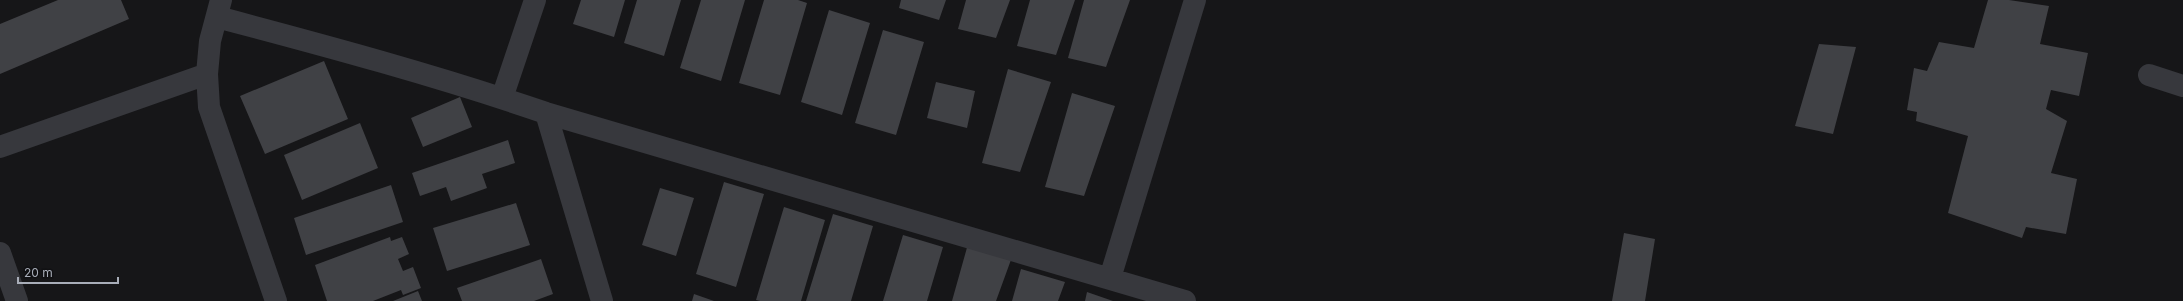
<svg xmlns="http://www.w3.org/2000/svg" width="2183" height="301" viewBox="0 0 2183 301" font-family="Inter,sans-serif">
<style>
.building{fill:#404145}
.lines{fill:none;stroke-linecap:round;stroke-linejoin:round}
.minor{stroke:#37383d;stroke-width:22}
</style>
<rect width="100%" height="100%" fill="#161618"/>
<path class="building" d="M58,0h63l8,19 -129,55v-50z
M581,0h44l-11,37 -41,-13z
M637,0h44l-17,56 -40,-13z
M701,0h44l-24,81 -41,-13z
M764,0h34l9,3 -27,92 -41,-12z
M901,0h45l-7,20 -40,-12z
M966,0h44l-14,38 -38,-9z
M1030,0h45l-19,55 -39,-9z
M1084,0h46l-24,67 -38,-9z
M1988,0h21l40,6 -9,38 48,9 -9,43 -28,-6 -5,19 21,12 -16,52 26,6 -11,55 -40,-7 -4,11 -74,-25 20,-77 -52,-15 1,-9 -10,-2 7,-42 13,3 12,-29 35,6z
M829,10l41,13 -28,92 -41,-13z
M883,30l41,12 -28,93 -41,-12z
M1819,44l37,3 -23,87 -38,-8z
M324,61l24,58 -83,35 -25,-58z
M1008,69l43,13 -31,90 -38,-9z
M936,82l39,9 -8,37 -40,-10z
M1072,93l43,13 -31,90 -39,-9z
M460,97l12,30 -49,20 -12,-29z
M360,123l18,45 -76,32 -18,-45z
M508,140l7,23 -33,11 5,14 -36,13 -5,-14 -26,9 -8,-23z
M724,182l40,12 -28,93 -40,-13z
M391,185l12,37 -97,33 -12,-37z
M660,188l34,10 -18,58 -34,-11z
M516,203l14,42 -83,26 -14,-43z
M784,207l41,13 -24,81h-41l-4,-1z
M833,214l40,12 -22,75h-45z
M1624,233l31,6 -10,62h-33z
M903,235l40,12 -16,54h-44z
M390,237l1,4 11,-4 7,17 -11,5 5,12 10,-4 8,21 -18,7 -2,-5 -28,11h-46l-12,-36z
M968,244l44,13 -16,44h-44z
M541,259l12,35 -19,7h-72l-5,-13z
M1021,269l44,13 -7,19h-46z
M418,291l4,10h-29z
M1087,292l26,9h-28z
M694,294l20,7h-22z"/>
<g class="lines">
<path class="minor" d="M221,0l-11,41 -3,33 2,33 67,194
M217,17c110,29 221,59 329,96l639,188
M2149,75l34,11
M502,98l33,-98
M546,113l56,188
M0,147l207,-73
M0,253l17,48
M1110,278l85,-278"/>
</g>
<path d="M18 277v6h100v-6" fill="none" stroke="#a8adb8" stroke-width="2"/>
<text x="24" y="277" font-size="12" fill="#a8adb8" stroke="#111113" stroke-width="3" paint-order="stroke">20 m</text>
</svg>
